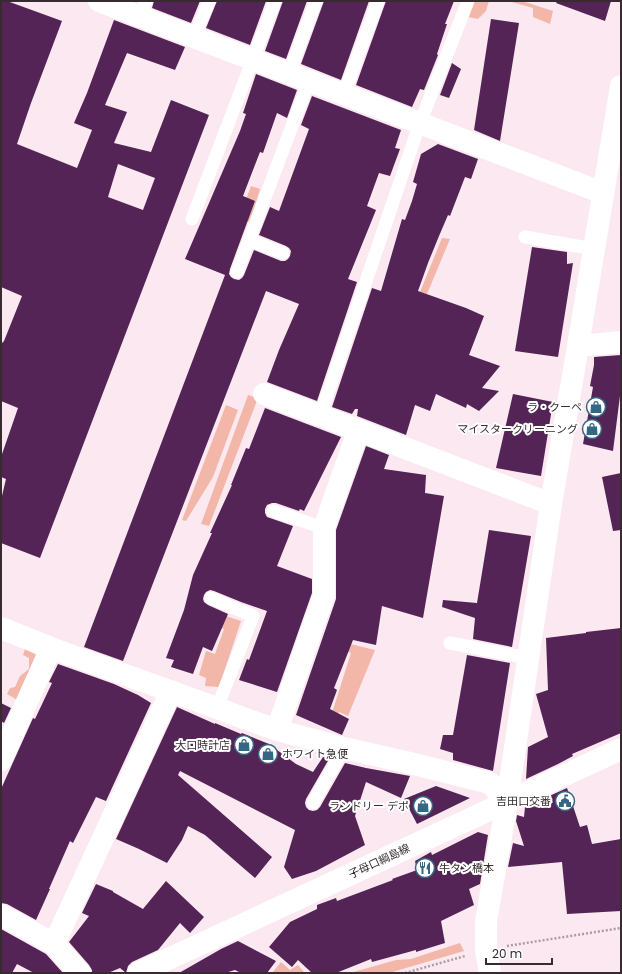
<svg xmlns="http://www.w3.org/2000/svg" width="622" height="974" viewBox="0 0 622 974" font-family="Poppins,'Noto Sans JP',sans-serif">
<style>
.green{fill:#f2b7a8}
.building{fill:#542456;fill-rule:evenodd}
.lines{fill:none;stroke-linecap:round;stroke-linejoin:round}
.path{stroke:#ac9ca4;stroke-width:2.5;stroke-dasharray:2 2;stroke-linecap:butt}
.lane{stroke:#fff;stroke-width:13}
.street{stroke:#fff;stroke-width:22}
.secondary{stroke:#fff;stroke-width:22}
.labels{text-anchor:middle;stroke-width:4;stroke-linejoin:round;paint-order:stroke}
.poi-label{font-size:11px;fill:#372b31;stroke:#fff;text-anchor:end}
.street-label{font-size:11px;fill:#372b31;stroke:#fff}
</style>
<rect width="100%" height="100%" fill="#fbe8f1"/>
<path class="green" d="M474,1h15l-3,10 -8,8 -10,-2z
M508,1h14l31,10 -3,13 -17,-7v-9z
M251,186l9,3 -10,33 -11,-4z
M442,238l8,1 -23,55 -7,-2z
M248,395l10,3 -49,128 -8,-2z
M226,405l12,5 -25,67 -27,44 -4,-1z
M211,611l30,10 -22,66 -14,-1 1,-8 -7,-3 7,-24 9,3 9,-25 -17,-7z
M334,640l41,10 -27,66 -9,-4 -7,17 -1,-13 20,-63 -18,-7z
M25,649l14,7 -20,45 -12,-7 3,-6 5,-1 5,-11 9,-7v-11l-6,-3z
M460,943l4,8 -75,22h-39l46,-13 15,-1z
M281,962l9,8 8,-5 7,8h-33z"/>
<path class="building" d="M1,1h6l55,20 -31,82 -14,41 60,24 15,-38 -18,-7 13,-30 27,-73 71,27 -10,23 -48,-17 -22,52 22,7 -13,31 37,9 20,-52 38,15 -169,443 -39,-15v-43l5,-21 -5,-2v-20l17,-49 -17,-7v-57l3,-3 18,-45 -21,-9zM118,164l37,14 -12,32 -35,-13z
M154,1h46l-9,22 -39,-15z
M217,1h49l-16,44 -44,-17z
M283,1h24l-21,58 -21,-8z
M324,1h45l-28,79 -40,-16z
M386,1h68l-9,23h2l-10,30 1,1 -14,35 -4,-1 -8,18 -56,-22z
M557,1h54l-6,20 -49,-18z
M491,19l28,4 -19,118 -26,-11z
M452,63l9,6 -12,29 -9,-3z
M256,74l41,16 -10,28 -10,-5 -14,40 -3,-1 -17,44 12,5 -25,68 -1,5 2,3 3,2 5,1 3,-2 2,-3 10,-25 27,11h4l3,-2 2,-3 1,-5 -2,-3 -3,-2 -27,-11 11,-28 9,4 30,-82 -8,-4 11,-29 89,34 -6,18 5,1 -10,27 -11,-3 -12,33 9,4 -28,69 9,3 -40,119 -50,-19 12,-32 20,-46 -33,-13 -143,370 -39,-14 141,-372 -40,-16 55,-128 6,-17 -3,-1z
M438,144l40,15 -7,20 -6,-2 -15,39 -2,-1 -9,21 -11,27 -10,28 48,17 18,8 -15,39 31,11 -18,22 17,3 -20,20 -12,-7 -1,4 -30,-14 -6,17 -15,-6 -9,30 -49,-19 1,-7h-3l-3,5 -20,-7 40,-119 9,3 21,-72 3,1 7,-19 5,-17 -4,-2 8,-28z
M532,247l35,5v12l6,-1 -15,94 -43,-6z
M621,355v33l-8,63 -30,-7 10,-57 -3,-1 4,-21v-8z
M513,394l40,8 -12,74 -45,-8z
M265,408l76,29 -37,74 -4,-2 -1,2 -23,-8h-4l-5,2 -2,4v4l2,4 3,1 23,8 -16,40 35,13v14l-35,99 -38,-12 8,-21 2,1 18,-49 -26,-9 -27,-11 -4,-1 -4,2 -2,3 -1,4 1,3 4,3 20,9 -16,37 -9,-4 -10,27 -22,-7 3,-7 -8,-2 18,-48 9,-35 19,-42h-2l22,-48h-1l15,-37 3,1z
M366,446l23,9 -5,14 42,6 -1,18 19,3 -21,122 -41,-12 -6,39 -23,-5 -19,48 3,2 -7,19 19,10 -7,16 -46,-20 40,-116v-69z
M621,473v57l-8,1 -11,-54z
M489,530l42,6 -19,111 -39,-8 2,-21 -33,-11 1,-7 34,3z
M621,628v105l-49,21 1,2 -15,8 -32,15 2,-32 20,-10 -12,-43 12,-4 -2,-52 40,-5v-1z
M467,655l43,8 -17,108 -40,-11v-7l-13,-4 3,-14h10z
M58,664l56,20 24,11 13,8 -45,98 -10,-4 -23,46 -3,-2 -21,48h1l-14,31 -29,-16 -6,-1v-114l32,-71 2,1 17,-36 -3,-1z
M1,703l10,5 -7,15 -3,-2z
M177,707l38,17v-1l26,11 1,-1 27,11 27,20 17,8 10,-15 6,2 -23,40 -1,4 1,4 3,3 4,1 4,-1 3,-3 25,-44 21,5 44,8 -9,22 -35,-16 -11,34 10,29 -49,26 -24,8 -8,-12 11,-37 -115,-59 -2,4 94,82 -17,21 -50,-43 -17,-9 -6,14 -15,23 -28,-14 -23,-10z
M436,786l34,12 -53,26 -13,-25z
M567,788l13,39 7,-2 5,19 29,-5v72l-54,3 -5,-52 -54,5 5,-24 11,3 -8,-25 1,-6 7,2 1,-10z
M478,832l10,3 -8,49 -11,5 5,16 -33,16 4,22 -29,9v-2l-44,12 -1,-3 -35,14h-24l-14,-13 -6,7 -23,-20 21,-25 27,-13v-4l19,-7 1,3 56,-21 -1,-1 25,-9 -2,-9 16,-9 1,3z
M166,881l38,36 -14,16 -10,-10 -22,27 -26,12 -4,4 -2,7 -6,-5 -12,5h-16v-3l-3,-5 -20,-23 20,-26 -7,-3 14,-29 17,7v1l30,17z
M1,929l45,25 17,19h-29l-17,-9 -5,9h-11z
M238,941l38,20 -9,12h-26l-6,-3 -10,3h-46l42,-24z"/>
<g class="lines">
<path class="path" d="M507,946l114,-18
M405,973l60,-17"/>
<path class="lane" d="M140,17l6,-16
M194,37l15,-36
M289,73l27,-72
M344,94l34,-93
M192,219l83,-218
M525,237l69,12
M249,240l34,13
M237,272l72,-191
M320,416l100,-293 48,-122
M273,511l51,17
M211,598l42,18 -36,92
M450,643l78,15
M313,803l31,-55"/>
<path class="street" d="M99,1l504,192
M578,346l43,-4
M264,394l287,110
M1,628l50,20 166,60 29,11 31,11 67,18 66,15 80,20 17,19
M277,730l47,-135v-67l34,-97
M1,760l50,-112
M1,915l53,29 26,29
M54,944l117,-253"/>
<path class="secondary" d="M138,973l483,-224
M490,973l-4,-23v-29l21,-119 44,-298 27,-158 43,-260"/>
</g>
<defs>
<g id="shop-ring" transform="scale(1)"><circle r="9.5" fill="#fff" stroke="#336783" stroke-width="1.5"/><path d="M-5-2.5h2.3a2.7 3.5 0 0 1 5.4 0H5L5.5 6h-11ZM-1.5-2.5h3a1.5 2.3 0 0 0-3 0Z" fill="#336783"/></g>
<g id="civic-ring" transform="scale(1)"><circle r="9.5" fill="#fff" stroke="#336783" stroke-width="1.5"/><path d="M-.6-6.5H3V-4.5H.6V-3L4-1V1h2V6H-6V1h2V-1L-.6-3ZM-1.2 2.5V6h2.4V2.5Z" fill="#336783"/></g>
<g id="restaurant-ring" transform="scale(1)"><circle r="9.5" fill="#fff" stroke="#336783" stroke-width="1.5"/><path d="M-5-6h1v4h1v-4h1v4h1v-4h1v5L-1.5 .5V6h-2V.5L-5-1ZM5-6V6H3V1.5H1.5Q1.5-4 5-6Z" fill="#336783"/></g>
</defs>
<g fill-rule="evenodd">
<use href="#shop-ring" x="596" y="407"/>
<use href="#shop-ring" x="592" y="429"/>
<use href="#shop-ring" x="244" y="745"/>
<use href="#shop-ring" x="268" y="754"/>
<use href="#civic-ring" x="565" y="801"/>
<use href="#shop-ring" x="423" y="806"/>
<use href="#restaurant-ring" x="425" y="868"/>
</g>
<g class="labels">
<g class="poi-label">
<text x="582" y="411">ラ・クーペ</text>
<text x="578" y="433">マイスタークリーニング</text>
<text x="230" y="749">大口時計店</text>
<text x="282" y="758" text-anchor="start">ホワイト急便</text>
<text x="551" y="805">吉田口交番</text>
<text x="409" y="810">ランドリー デポ</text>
<text x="439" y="872" text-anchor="start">牛タン橋本</text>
</g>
<g class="street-label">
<text transform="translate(379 861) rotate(-25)" y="4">子母口綱島線</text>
</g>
</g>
<rect width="622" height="974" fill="none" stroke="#372b31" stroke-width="4"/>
<path d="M486 958v6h66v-6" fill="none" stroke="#372b31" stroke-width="2"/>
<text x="492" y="958" font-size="12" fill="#372b31" stroke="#ffffff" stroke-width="3" paint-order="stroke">20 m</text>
</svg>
